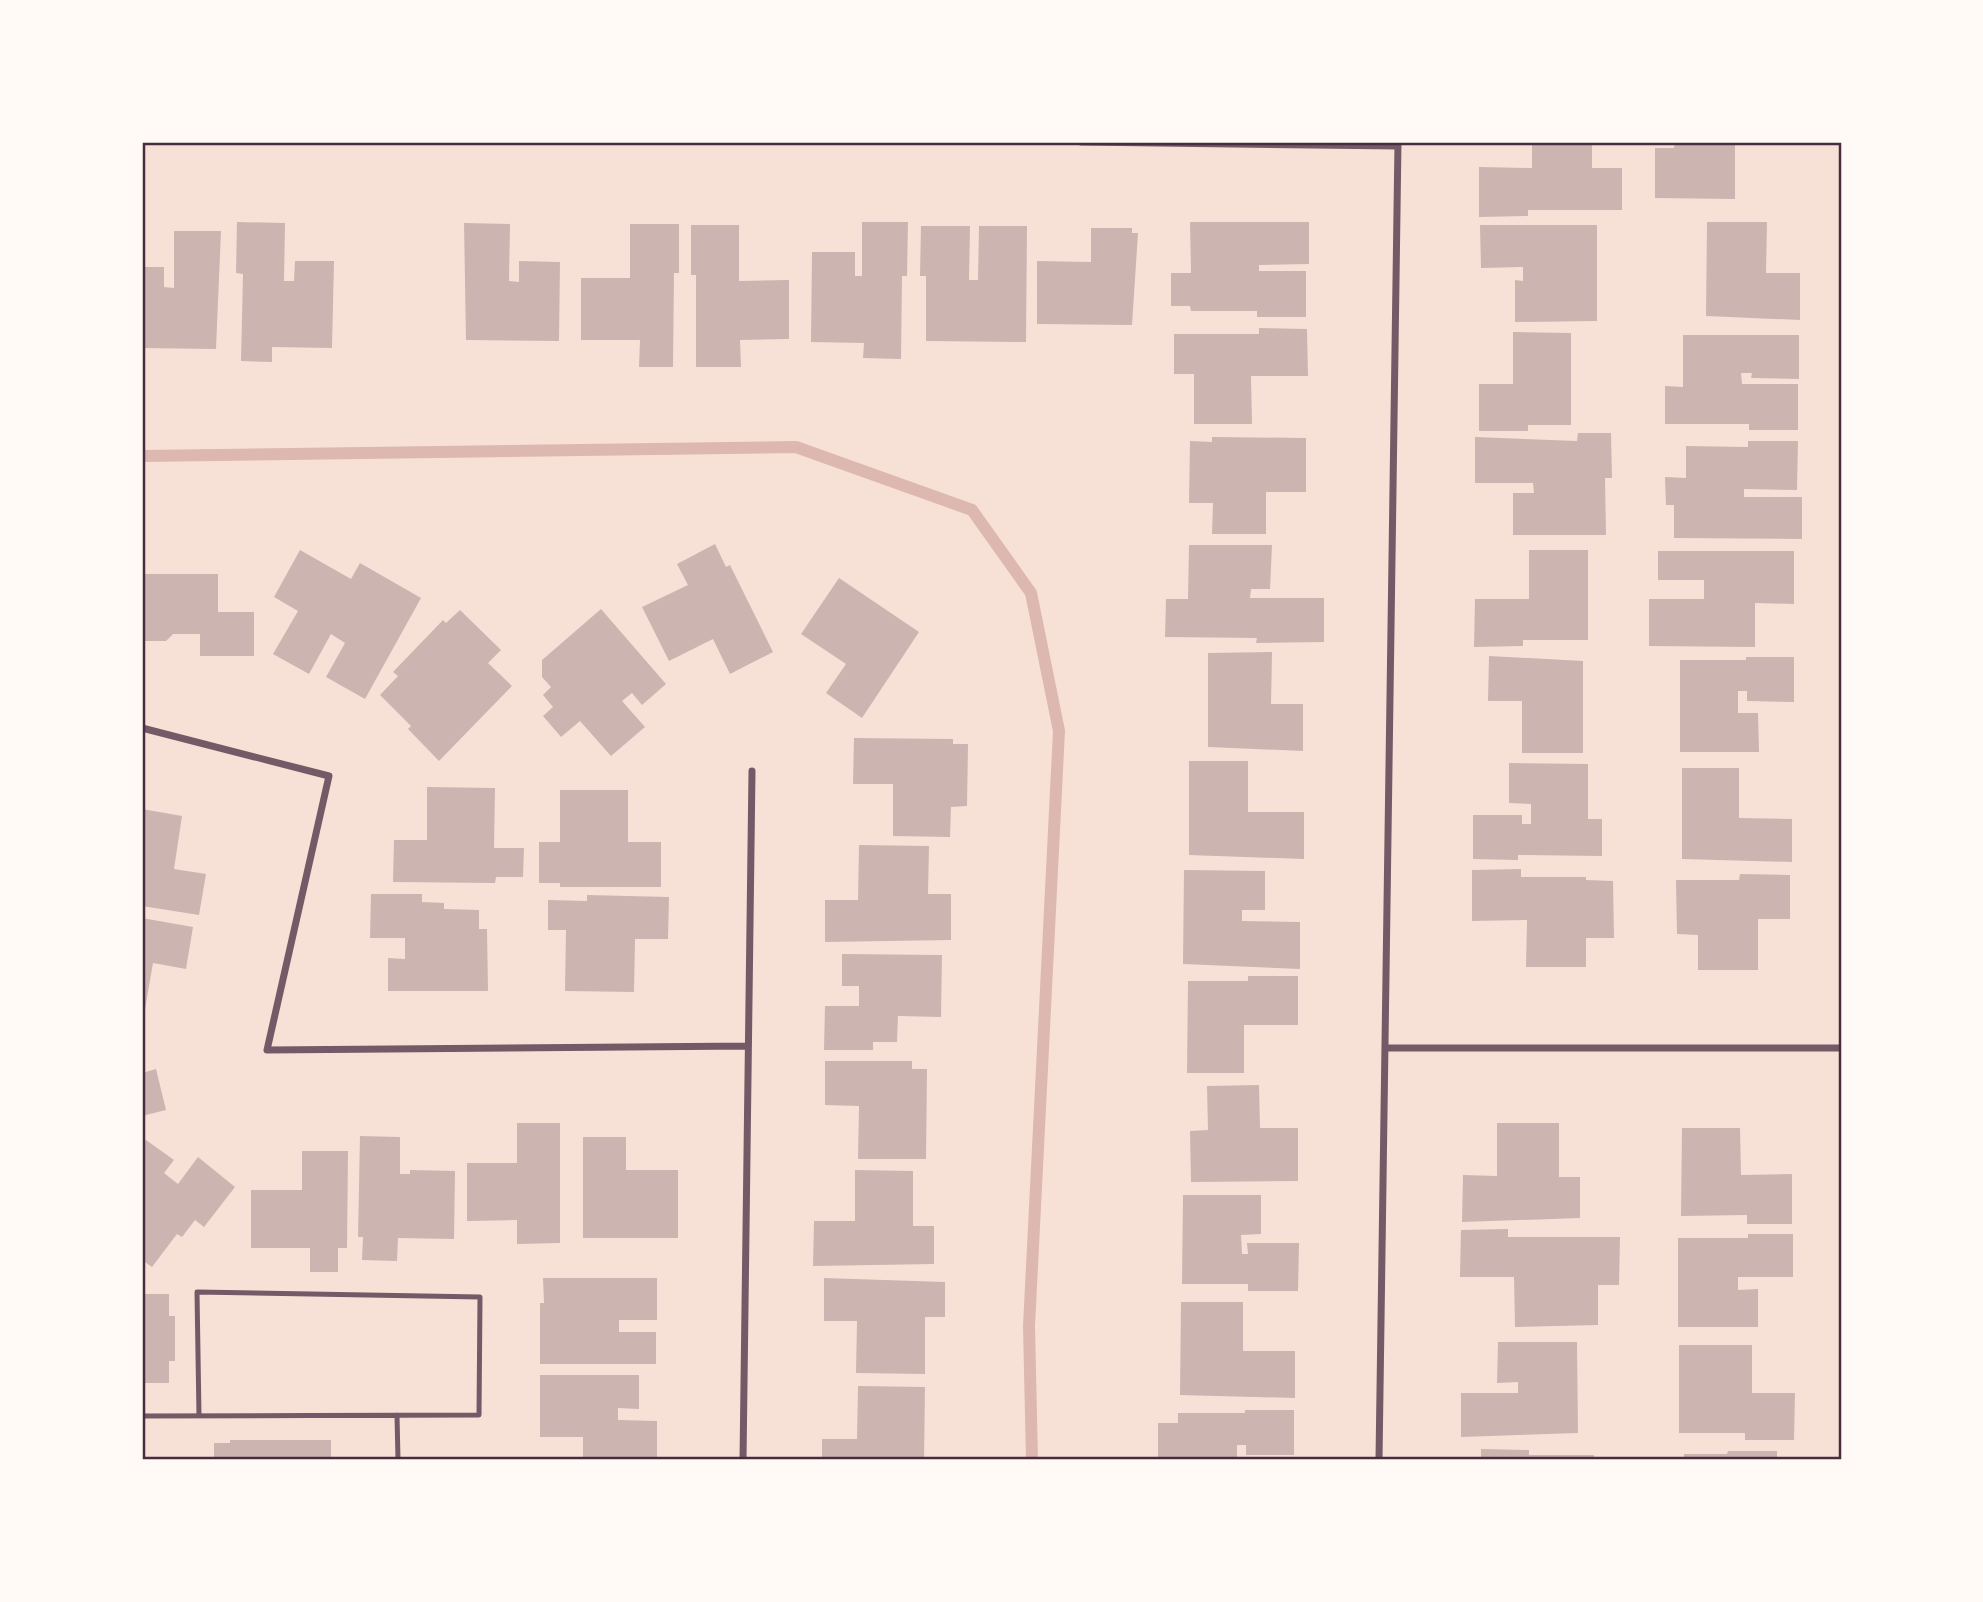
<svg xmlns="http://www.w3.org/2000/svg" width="1983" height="1602" viewBox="0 0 1983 1602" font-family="Inter,sans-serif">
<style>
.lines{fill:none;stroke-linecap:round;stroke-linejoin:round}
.stream{stroke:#dcb8b0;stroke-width:12}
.building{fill:#ccb4b1}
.service{stroke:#755966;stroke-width:5}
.minor{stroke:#755966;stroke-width:7}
.neatline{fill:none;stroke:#4a2c40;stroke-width:2.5}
</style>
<rect width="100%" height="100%" fill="#f7e1d7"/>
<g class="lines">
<path class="stream" d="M142,456l654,-9 176,63 59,83 28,138 -30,595 3,134"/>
</g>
<path class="building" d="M1532,142h60v26h30v42h-94v6l-49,1v-50l53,1z
M1675,142h60v57l-80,-1v-50h19z
M237,222l48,1 -1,58h10l1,-20h39l-2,87 -60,-1v15l-31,-1 2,-87 -7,-1z
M862,222h46l-1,54h-5l-1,83 -38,-1 1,-15 -53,-1 1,-90h43v24h7z
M1190,222h119v42l-50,1v6h47v46h-49v-6h-66l-1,-5h-19v-33h20z
M1707,222h60l-1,51h34v47l-94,-4z
M464,223l46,1 -1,57 10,1v-21l41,1 -1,79 -93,-1z
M630,224h49v49h-5l-1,94h-34l1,-27h-59v-62h49z
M691,225h48v56l50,-1v59l-49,1 1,27h-45v-92h-5z
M1480,225h117v96l-82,1v-42l8,1v-14l-42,1z
M921,226h49l-1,54h9l1,-54h48l-1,116 -100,-1v-65h-6z
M1091,228h41v5h6l-6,92 -95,-1v-63l54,1z
M174,231h47l-5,118 -74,-1v-81h22v20l10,1z
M1259,328l48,1 1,47h-57l1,48h-58v-50h-20v-40h85z
M1513,332l58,1v92h-43v6h-49v-47h34z
M1683,335h116v44l-48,-1 1,-5h-11l1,11h56v46h-49v-6h-84v-38l18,1z
M1578,433h33l1,45h-7l1,57h-93v-42h21l-1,-10h-58v-46l102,4z
M1212,437l94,1v54h-40v42h-54l1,-31h-24l1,-62 22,1z
M1748,441h50l-1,49 -53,-1v8h58v42l-128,-1v-33h-8l-1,-28 21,1v-32l62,1z
M715,544l11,23 4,-2 43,87 -43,22 -17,-35 -44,22 -27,-54 46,-22 -11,-21z
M1189,545h83l-2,44h-19l-1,9h74v44l-68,1 1,-5 -92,-1 1,-38h22z
M300,550l51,29 9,-16 61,35 -56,101 -39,-22 19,-34 -14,-9 -22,40 -36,-20 25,-43 -24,-14z
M1529,550h59v90h-65v6l-49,1 1,-48h54z
M1658,551h136v53l-39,-1v44l-106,-1v-47h55v-19h-46z
M142,574h76v38h36v44h-54v-22h-27l-7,7h-24z
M839,578l80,54 -57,86 -36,-25 20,-29 -45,-30z
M601,609l65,75 -24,21 -10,-12 -10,8 23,26 -34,29 -31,-35 -19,16 -18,-21 10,-9 -10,-12 8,-8 -9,-10v-17z
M460,610l41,40 -13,13 24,23 -73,75 -31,-32 3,-3 -31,-31 18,-19 -5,-4 50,-52 3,3z
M1272,652l-1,52h32v47l-95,-4v-94z
M1489,656l94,5v92h-61v-52h-34z
M1746,657h48v45l-47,-1v-10h-9v22h20l1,39h-79v-92h66z
M854,738l99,1v5h15l-1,62 -16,1 -1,30 -57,-1v-52h-40z
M1189,761h59v51h56v47l-115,-4z
M1509,763l79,1v55h14v37l-84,-1v5l-45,-1v-44h49v9h9v-20l-22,-1z
M1682,768h57v50l53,1v43l-110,-3z
M427,787l68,1 -1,60h30l-1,29h-27l-1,6 -102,-1 1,-42h33z
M560,790h68v52h33v45h-101v-4h-21v-41h21z
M142,809l40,7 -8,53 32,5 -7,41 -57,-9z
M859,845l70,1 -1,48h23v46l-126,2v-42h33z
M1521,869v8h65v3l27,1 1,57h-28v29h-60l1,-47 -55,1v-51z
M1184,870l81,1v39h-23v11l58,1v47l-117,-5z
M1740,874l50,1v44h-32v51h-60v-35l-21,-1 -1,-54h63z
M371,894h51v8l22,1v6l35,1v19h8l1,62h-100v-33l17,1v-21h-35z
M587,895l82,2 -1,42h-33l-1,53 -69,-1 1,-61h-18v-30l39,1z
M142,918l51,9 -7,42 -33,-6 -9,52 -2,-1z
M842,954l100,1 -1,62 -43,-1 -1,26h-24v8h-49l1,-44h34v-20h-17z
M1248,976h50v49h-54v48h-57l1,-92h60z
M825,1061h87v8h15l-1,90h-68l1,-53 -34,-1z
M156,1069l10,41 -24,6v-43z
M1259,1085l1,43h38v53l-107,1 -1,-51 18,-1 -1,-44z
M517,1123h43v120l-43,1v-24l-50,1v-58h50z
M1497,1123h62v54h21v41l-118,4 1,-47 34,1z
M1682,1128h58l1,47 51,-1v50h-45v-9l-66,1z
M360,1136l40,1v37h10v-4l45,1 -1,68 -56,-1 -1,23 -35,-1 1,-23h-5z
M583,1137h43v33h52v68h-95z
M146,1140l28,20 -10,13 14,11 20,-27 37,30 -31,40 -9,-7 -13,17 -5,-3 -25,33 -10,-7v-115z
M302,1151h46l-1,97h-9v24h-28v-24h-59v-58h51z
M855,1170l58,1v55h21v38l-121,2 1,-45h41z
M1183,1195h78v39l-20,1 1,19h6l-1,-11h52l-1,48h-50v-7h-66z
M1508,1229v8h112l-1,48h-21v40l-83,2 -1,-50h-54l1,-47z
M1748,1234h45v43h-55v13l20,-1v38h-80v-89h70z
M543,1278h114v42h-38v12h37v32h-116v-61h4z
M824,1278l121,4v35h-20v57l-69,-1 1,-52h-33z
M142,1294h27v22h6v45h-6v22h-27z
M1181,1302h62v49h52v47l-115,-3z
M1498,1342h79l1,91 -117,4v-44h57v-11l-21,1z
M1679,1345h73v48h43l-1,47h-49v-7h-66z
M540,1375h99v34l-21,-1v12l39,1v39h-74v-23h-43z
M858,1386l67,1 -1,73h-102v-21h35z
M1245,1410h49v45h-48v-10h-9v15h-79v-37h20v-10h67z
M230,1440h101v20h-117v-17h16z
M1481,1449l48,1v5h65v5h-113z
M1728,1451h49v9h-93v-6h43z"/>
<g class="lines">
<path class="service" d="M397,1415l1,45
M142,1416c112,0 225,-1 337,-1l1,-118 -283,-5 2,124"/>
<path class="minor" d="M1081,142l317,4
M142,728l187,48 -62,274 481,-4
M1388,1048h453
M743,1460l9,-689
M1379,1460l19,-1318"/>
</g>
<rect width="1983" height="1602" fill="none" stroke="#fffaf5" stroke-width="287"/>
<rect x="144" y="144" width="1696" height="1314" class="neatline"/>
</svg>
